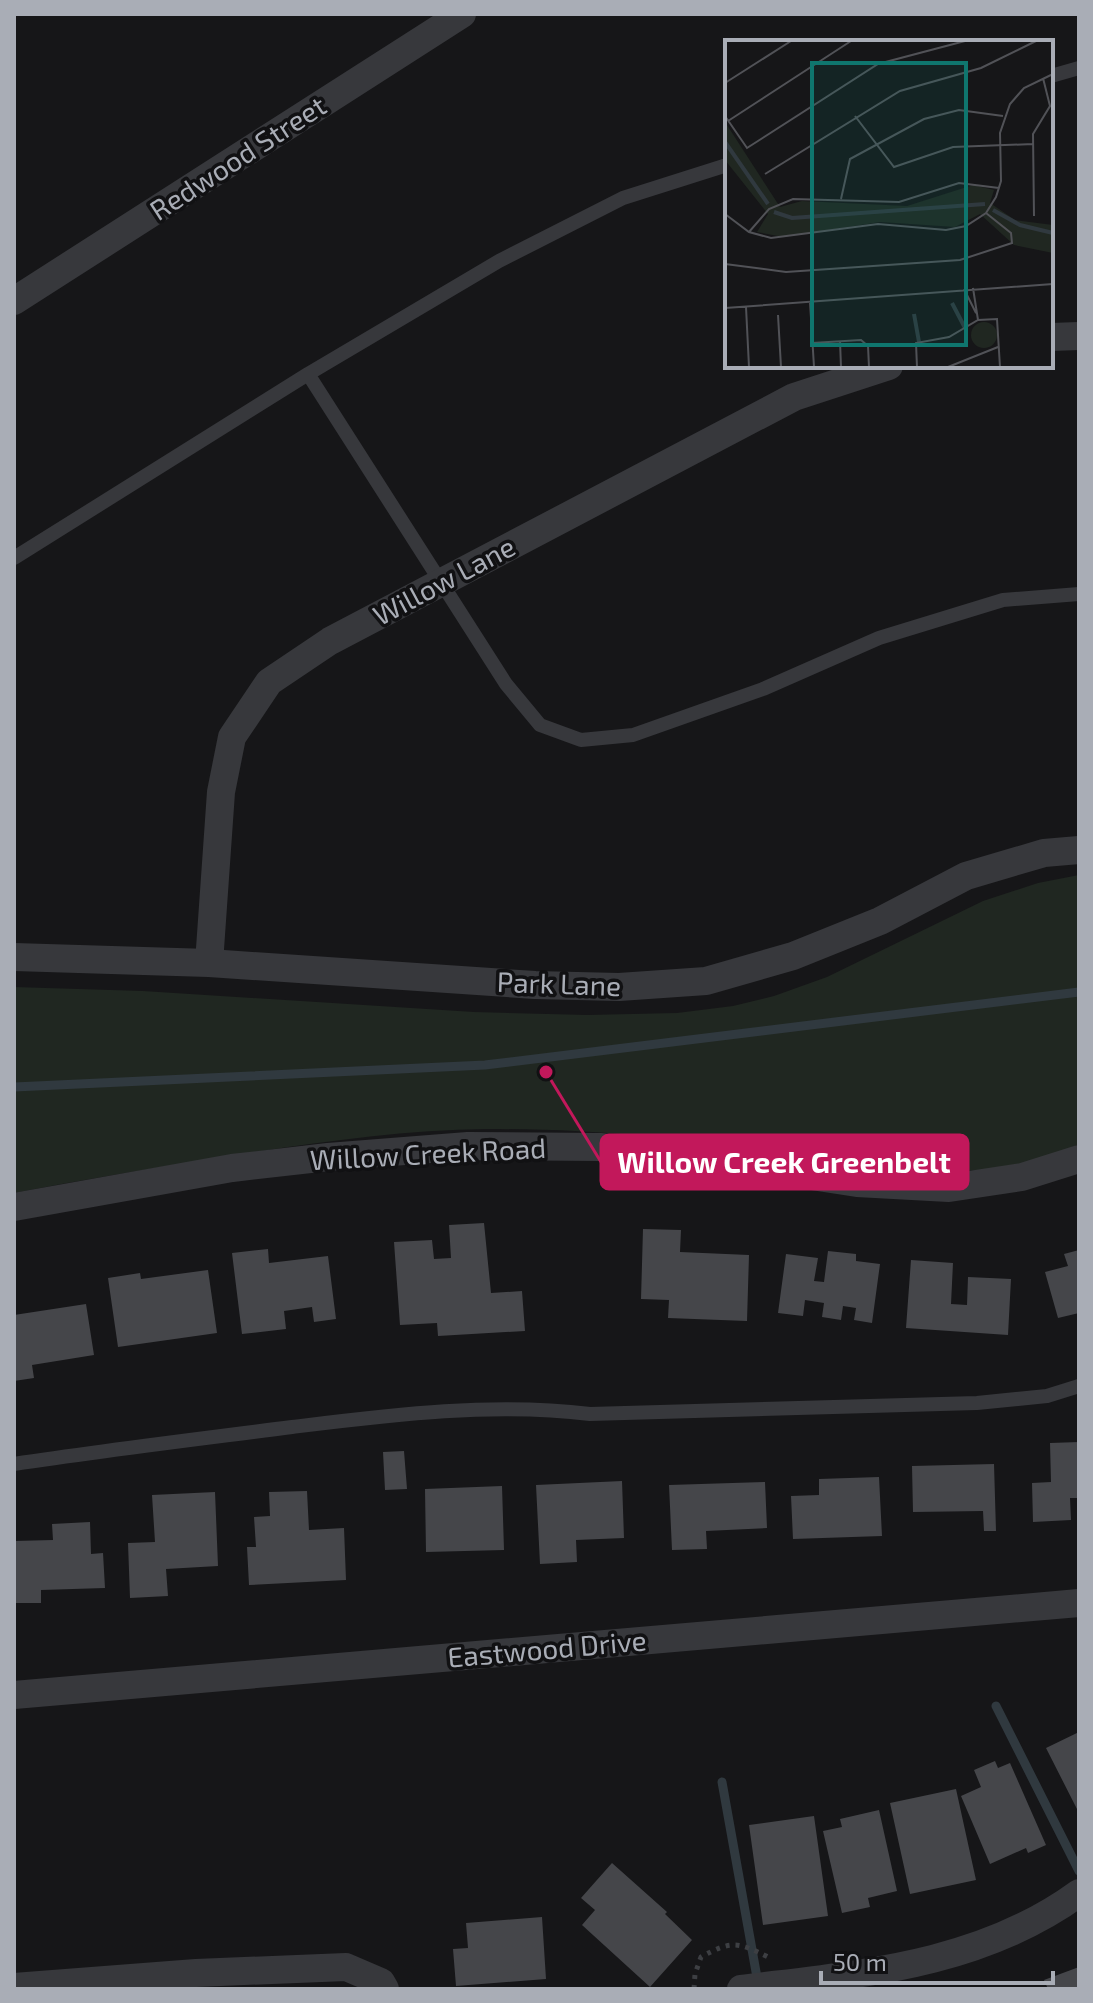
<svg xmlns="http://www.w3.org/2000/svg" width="1093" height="2003" viewBox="0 0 1093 2003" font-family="'Exo 2',sans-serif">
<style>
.green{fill:#202721}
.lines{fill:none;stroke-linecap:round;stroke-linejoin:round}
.stream{stroke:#30393f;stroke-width:9}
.building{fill:#45464a}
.path{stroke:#3d3f43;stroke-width:5;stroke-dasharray:4 6;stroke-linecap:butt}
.service{stroke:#37383c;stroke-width:14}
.minor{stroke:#37383c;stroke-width:28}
.labels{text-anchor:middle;stroke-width:7;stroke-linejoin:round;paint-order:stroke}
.street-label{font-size:28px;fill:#a9adb6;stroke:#111113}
.inset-river{fill:none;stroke:#30393f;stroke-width:4}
.inset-road{fill:none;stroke:#515257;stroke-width:2}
.view{fill:#0f766e;fill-opacity:0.15;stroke:#0f766e;stroke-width:4}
.inset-edge{fill:none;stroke:#a9adb6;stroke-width:4}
.leader{fill:none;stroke:#c2185b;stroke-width:3}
.callout-dot{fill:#c2185b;stroke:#111113;stroke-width:3}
.callout{fill:#c2185b;stroke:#c2185b;stroke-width:3}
.callout-label{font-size:30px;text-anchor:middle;font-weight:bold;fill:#fff}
</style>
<rect width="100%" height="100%" fill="#161618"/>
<path class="green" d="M1079,875v269c-78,41 -166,26 -249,15 -60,-7 -120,-16 -180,-22 -54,-6 -109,-8 -163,-8 -90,1 -181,15 -270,29 -68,11 -136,22 -203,35v-206l129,4 331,21 113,3 90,-2 56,-7 41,-10 53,-19 156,-76 55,-18z"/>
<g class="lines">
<path class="stream" d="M14,1087l471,-22 594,-73
M996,1706l83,165
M722,1782l36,201"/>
</g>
<path class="building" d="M484,1223l7,70 31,-2 3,40 -87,5 -1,-13 -37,2 -6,-83 38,-2 2,19 17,-1 -2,-33z
M643,1229l38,1 -1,22 69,3 -2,66 -79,-3 1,-18 -28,-1z
M268,1249l1,14 59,-7 8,63 -22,3 -2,-15 -28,4 2,18 -44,5 -10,-81z
M1079,1250v63l-21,5 -13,-46 23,-6 -4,-12z
M828,1251l28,3v7l24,3 -8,59 -18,-3 2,-12 -13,-2 -2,14 -19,-3 2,-14 -19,-3 -2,16 -25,-3 8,-59 32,4 -4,23 10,1z
M911,1260l42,3 -2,41 16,1 1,-28 43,2 -3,56 -102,-7z
M208,1270l9,63 -99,14 -10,-69 32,-5 1,6z
M86,1304l8,51 -62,10 2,13 -20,3v-66z
M1079,1442v56h-9l1,22 -38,2 -1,-39 19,-1 -1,-39z
M404,1451l3,38 -22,1 -2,-38z
M994,1464l2,67h-12l-1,-20 -70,1 -1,-46z
M879,1477l3,59 -89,3 -2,-43 28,-1v-16z
M622,1481l2,57 -48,2 1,22 -37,2 -4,-79z
M765,1482l2,46 -61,3 1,18 -35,1 -3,-65z
M502,1486l2,64 -78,2 -1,-63z
M307,1491l2,39 35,-2 2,52 -97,5 -2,-38h9l-2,-30 16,-1 -1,-24z
M215,1492l3,74 -52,3 2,27 -38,2 -2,-55 27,-1 -3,-47z
M90,1522l1,32 12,-1 2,35 -64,2v13h-27v-62l39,-1 -1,-16z
M1079,1732v81l-33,-65z
M995,1761l3,7 12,-5 36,82 -18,8 -2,-5 -36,16 -29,-68 20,-9 -7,-17z
M956,1789l20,91 -66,14 -20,-91z
M879,1810l18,81 -29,7 2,9 -28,6 -19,-82 19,-4 -2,-8z
M814,1816l14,100 -65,9 -14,-100z
M612,1863l55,49 -2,2 27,26 -42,47 -68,-62 13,-15 -14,-12z
M542,1917l4,62 -90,7 -3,-37 15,-1 -2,-25z
M1079,1967v22h-31l-4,-9z"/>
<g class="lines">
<path class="path" d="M694,1989l1,-15 6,-17c31,-17 37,-15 67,0"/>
<path class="service" d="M1051,76l28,-8
M308,374l198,310 34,41 41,15 52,-5 130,-46 116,-51 124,-38 76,-6
M14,558l294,-184 191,-113 124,-63 104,-33
M14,1464c93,-14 185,-25 278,-37 98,-12 199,-25 298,-13l387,-11 70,-7 32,-10"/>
<path class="minor" d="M14,301l448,-287
M1051,337l28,-1
M14,957l195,6 326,22 84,2 87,-6 87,-25 87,-35 86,-45 78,-23 35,-3
M209,963l12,-171 11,-55 37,-55 61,-41 464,-244 95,-31
M14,1207l218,-39 96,-11 140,-11 132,1 128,16 129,20 92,5 73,-11 57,-18
M14,1695l1065,-92
M14,1987l182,-14 150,-6 35,15 4,7
M741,1989c118,-15 238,-23 338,-96"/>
</g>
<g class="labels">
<g class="street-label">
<text transform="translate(238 158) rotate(-33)" y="10">Redwood Street</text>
<text transform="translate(444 581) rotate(-28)" y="10">Willow Lane</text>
<text transform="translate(559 984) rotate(2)" y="10">Park Lane</text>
<text transform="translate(428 1154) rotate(-3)" y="10">Willow Creek Road</text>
<text transform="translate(547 1649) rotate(-5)" y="10">Eastwood Drive</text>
</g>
</g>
<g transform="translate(725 40)">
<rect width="328" height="328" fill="#161618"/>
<path d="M0,82l55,85 22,-6 105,5 66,-21 21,5 -4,13 25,17 38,5v28l-39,-8 -34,-31 -25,13 -75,-5 -97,15 -26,-5 11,-18 -43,-54zM246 295a13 13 0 1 1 26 0a13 13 0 1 1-26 0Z" fill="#202721"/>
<path class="inset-river" d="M0,102l43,62M268,170l27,15 33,8M49,172l18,6 193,-14M227,263l13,25M189,274l5,28"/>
<path class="inset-road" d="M0,43l66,-42M0,76l22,32 131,-84 87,-23M130,76l39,51 59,-20 80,-3M3,81l123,-80M40,134l135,-83 81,-23 55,-27M116,159l9,-40 74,-40 35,-9 44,6M0,174l24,18 22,6 107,-14 68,6 20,-4 20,-13 10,-16 5,-16 -1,-48 10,-29 14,-16 29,-14M309,176l-1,-82 17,-28 -7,-28M24,192l20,-23 24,-10 106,3 60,-19 40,5M0,224l61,8 174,-12 52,-17 -1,-10 -25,-20M248,248l5,32M239,249l12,24M85,262l4,65M21,267l3,60M0,268l328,-24M53,275l3,52M115,301l1,26M87,303l49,-3 7,6 1,21M192,327l-1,-24 33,-6 29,-17 19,-1 3,48M223,327l50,-20"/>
<path class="view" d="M87,23h154v282h-154z"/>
<rect width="328" height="328" class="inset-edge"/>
</g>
<path class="leader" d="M546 1072L601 1162"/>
<circle class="callout-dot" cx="546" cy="1072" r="8"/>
<rect class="callout" x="601" y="1135" width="367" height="54" rx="8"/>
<g class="callout-label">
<text x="784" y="1173">Willow Creek Greenbelt</text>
</g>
<rect width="1093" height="2003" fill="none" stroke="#a9adb6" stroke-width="32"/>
<path d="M821 1971v12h232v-12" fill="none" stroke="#a9adb6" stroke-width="4"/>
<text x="833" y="1971" font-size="24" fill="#a9adb6" stroke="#111113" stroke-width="6" paint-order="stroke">50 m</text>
</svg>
